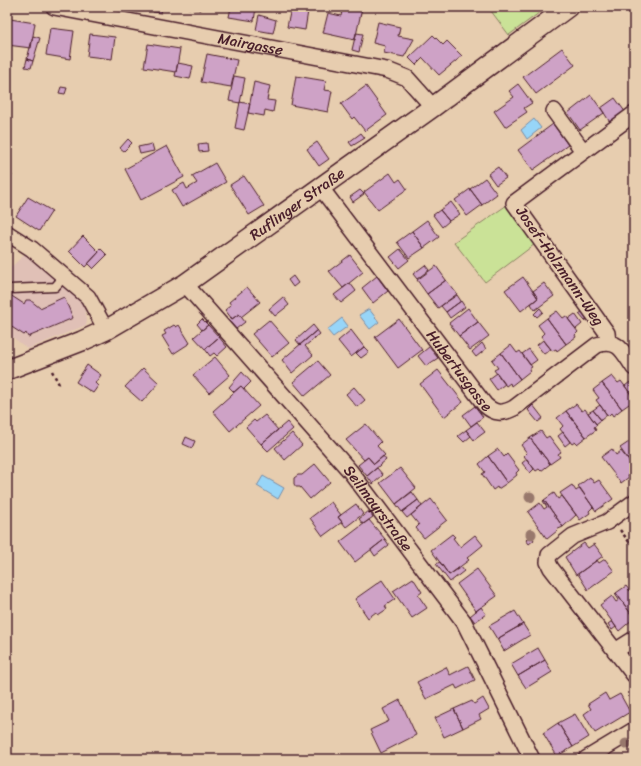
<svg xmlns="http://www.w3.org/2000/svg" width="641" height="766" viewBox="0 0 641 766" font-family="Sriracha,sans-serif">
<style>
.built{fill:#e0c0b6}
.green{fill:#cae297;stroke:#8a8061}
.water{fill:#97d5f8;stroke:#788ca6}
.building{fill:#cea2c6;stroke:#4a1f2b}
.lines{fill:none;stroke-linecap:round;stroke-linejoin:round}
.service-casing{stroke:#4a1f2b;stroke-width:11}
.minor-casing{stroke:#4a1f2b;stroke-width:18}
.tertiary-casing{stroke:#4a1f2b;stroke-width:22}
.path{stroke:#4a1f2b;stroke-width:2.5;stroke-dasharray:3 3;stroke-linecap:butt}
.service{stroke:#e7cdaf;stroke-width:8}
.minor{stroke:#e7cdaf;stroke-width:15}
.tertiary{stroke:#e7cdaf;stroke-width:19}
.tree{fill:#98786c}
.labels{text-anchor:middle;stroke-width:4;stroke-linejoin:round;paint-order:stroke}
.street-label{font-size:15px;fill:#4a1f2b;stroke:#e7cdaf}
</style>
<rect width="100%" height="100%" fill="#e7cdaf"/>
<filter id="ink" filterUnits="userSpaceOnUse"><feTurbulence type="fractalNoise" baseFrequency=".025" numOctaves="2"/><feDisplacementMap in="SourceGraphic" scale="8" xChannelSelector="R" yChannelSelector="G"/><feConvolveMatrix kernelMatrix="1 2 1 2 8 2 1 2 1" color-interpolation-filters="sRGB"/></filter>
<g filter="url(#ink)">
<path class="built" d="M26,253l56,47 5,19 -1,6 -58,24 -21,-16v-62z"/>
<path class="green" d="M488,7h59l-38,28z
M507,205l28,39 -50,38 -31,-40z"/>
<path class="water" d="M534,119l7,9 -14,11 -6,-9z
M369,309l10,13 -9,7 -11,-14z
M342,318l6,8 -15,11 -6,-7z
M263,476l21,12 -6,11 -21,-13z"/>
<path class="building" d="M154,7h8l-1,6 -8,-1z
M185,7h16l-1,3z
M231,7h25l-2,14 -25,-4z
M343,7l19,1 -7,32 -32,-7 5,-20 13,3z
M291,8l17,3 -3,19 -18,-3z
M259,15l17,5 -3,13 -17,-3z
M10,19l25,4 -4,25 -24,-3z
M378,22l22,5 -2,9 16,3 -10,18 -20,-4 1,-7 -12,-3z
M50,28l24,3 -4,28 -24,-4z
M356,33l7,1 -4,18 -7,-2z
M90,34l25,3 -3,22 -25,-3z
M433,35l10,10 4,-4 15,15 -23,19 -16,-17 -7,7 -7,-7z
M33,36l7,2 -7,23 -6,-2z
M148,44l32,5 -4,23 -32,-5z
M562,48l13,17 -39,29 -13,-17z
M207,54l30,6 -6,27 -30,-5z
M27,59l6,2 -2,7 -6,-1z
M178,63l15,3 -3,13 -15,-3z
M234,76l11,2 -5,25 -11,-2z
M296,76l30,5 -2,9 8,1 -4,21 -37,-7z
M254,82l16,4 -3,14 8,1 -2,11 -8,-2 -1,6 -16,-3z
M518,84l14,19 -8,5 3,4 -22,15 -11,-16 20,-14 -5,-6z
M366,86l21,29 -22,16 -11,-14 -2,2 -11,-15z
M61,87l6,1 -2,6 -6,-1z
M591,95l13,18 -24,17 -12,-17z
M615,98l11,15 -15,11 -10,-16z
M240,102l10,2 -6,26 -9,-2z
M553,124l15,21 -35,25 -15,-20z
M361,133l4,5 -13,8 -3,-4z
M128,139l4,4 -8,8 -4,-3z
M317,142l12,17 -10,7 -12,-17z
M207,143l1,8 -9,1 -1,-8z
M152,144l2,7 -14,3 -2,-7z
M167,146l17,31 -43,23 -16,-31z
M215,163l11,19 -44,25 -10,-17 12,-7 3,6 10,-6 -5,-7z
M498,167l8,11 -10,7 -8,-11z
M7,173l5,2 -5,14z
M390,173l6,9 4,-3 7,10 -29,21 -14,-18z
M244,176l20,30 -15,9 -19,-30z
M485,178l12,16 -15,11 -12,-16z
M470,189l12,16 -15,11 -12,-16z
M360,190l4,4 -11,8 -3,-5z
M28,197l24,14 -13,20 -23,-15z
M451,202l9,12 -11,7 -9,-11z
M440,210l9,11 -7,6 -9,-12z
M427,220l12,17 -15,11 -12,-17z
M412,231l12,17 -15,10 -12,-16z
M83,236l16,16 -14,15 -16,-16z
M100,248l7,7 -14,14 -5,-5 11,-12 -1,-2z
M400,249l9,11 -10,8 -9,-11z
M350,255l13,17 -20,16 -14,-17z
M425,265l4,5 -12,9 -4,-5z
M436,266l10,14 -19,14 -10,-14z
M293,276l5,7 -5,4 -5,-7z
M377,276l11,15 -15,12 -11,-15z
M523,277l15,21 -17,13 -16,-21z
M446,280l11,14 -19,14 -11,-14z
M350,283l6,8 -15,12 -7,-8z
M544,283l10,13 -19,14 -4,-6 7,-6 -5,-7z
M247,287l13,15 -19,15 -2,-3 -7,5 -7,-9 6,-5 -2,-3z
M7,293l17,11 2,-4h4l10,8 24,-11 9,21 -45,19 -2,-4 -2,2 -17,-11z
M457,295l4,6 -15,11 -5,-6z
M283,297l6,8 -14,11 -6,-7z
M461,301l4,6 -15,11 -4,-6z
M468,308l10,14 -19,14 -10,-13z
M540,308l3,4 -6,5 -3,-3z
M557,311l6,7 3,-2 12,16 -3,3 1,2 -10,7 -19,-26z
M583,311l6,7 -4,3 -6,-7z
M239,314l6,8 -9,7 -8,-9 3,-3 1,2z
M575,314l7,10 -6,5 -8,-10z
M547,318l19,26 -9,7 -1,-2 -4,2 -11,-15 3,-3 -6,-8z
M202,319l6,6 -6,5 -5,-6z
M399,319l23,31 -24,18 -23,-31z
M269,320l20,23 -17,14 -20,-23z
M478,322l11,14 -19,14 -11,-14z
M174,325l2,2 3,-2 11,18 -17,11 -11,-18 4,-2 -2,-3z
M208,325l11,12 -14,12 -11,-12z
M313,325l4,5 -17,15 -4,-5z
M317,330l3,4 -15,12 8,9 -21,18 -10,-13z
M351,330l13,17 -13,10 -13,-16z
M219,337l8,10 -10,9 -3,-3 -4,3 -5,-7z
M543,340l8,9 -7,5 -7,-9z
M482,343l4,6 -10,8 -4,-5z
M511,345l6,8 3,-2 12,16 -3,2 1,2 -10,8 -19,-26z
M364,347l5,5 -8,6 -5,-5z
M429,347l9,11 -12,8 -8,-10z
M529,349l8,11 -7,5 -8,-11z
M501,353l19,26 -9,7 -1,-3 -4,3 -12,-16 4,-2 -6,-8z
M215,357l15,18 -21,18 -16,-18z
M318,361l12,14 -25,21 -12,-14z
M87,365l14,10 -6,8 3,3 -5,7 -17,-11z
M143,368l16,15 -17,19 -17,-15z
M438,370l25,32 -19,15 -24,-33z
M242,372l9,10 -7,7 -3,-3 -7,6 -5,-5z
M497,373l8,11 -8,6 -8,-11z
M612,376l6,7 3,-2 12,16 -3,2 2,3 -10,7 -20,-26z
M630,382l4,6v6l-2,2 -7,-10z
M602,383l20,26 -9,7 -2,-3 -3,3 -12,-16 3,-2 -6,-8z
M241,386l18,20 -29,25 -17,-20z
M354,387l11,13 -8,7 -11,-13z
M576,404l6,7 3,-2 12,16 -3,2 2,3 -10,7 -20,-26z
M533,405l10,13 -5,4 -10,-12z
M600,405l7,10 -6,5 -8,-10z
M475,406l8,11 -12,9 -8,-11z
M593,410l8,10 -5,4 -8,-11z
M566,411l20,26 -9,7 -2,-2 -3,2 -12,-15 3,-3 -6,-8z
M265,415l13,15 -17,14 -15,-17 8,-7 2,2z
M287,422l6,7 -25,22 -7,-7z
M477,422l8,10 -11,8 -8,-10z
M366,424l15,18 -4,4 8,9 -11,9 -6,-7 -4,3 -18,-20z
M466,430l5,6 -7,6 -6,-6z
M541,431l5,7 3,-2 12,16 -3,2 2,3 -10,7 -20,-26z
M563,432l7,10 -5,4 -7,-10z
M292,433l10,12 -17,15 -10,-12z
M186,437l9,4 -3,7 -9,-4z
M530,438l20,26 -9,7 -2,-2 -3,2 -12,-15 3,-3 -6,-8z
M632,440l2,3v25l-14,-20z
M498,449l6,8 3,-3 12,16 -3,3 1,2 -10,8 -19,-27z
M612,449l4,6 5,-4 13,17v3l-6,4 1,2 -8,6 -20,-26z
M383,456l3,4 -19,16 -9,-11 10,-8 6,7z
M488,456l19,27 -9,6 -1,-2 -4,3 -11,-16 3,-2 -6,-8z
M527,459l7,10 -4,4 -8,-10z
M315,464l15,18 -20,17 -10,-12h-4l-2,-3v-6l4,-3h4z
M377,468l6,7 -10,9 -6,-8z
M400,468l16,20 -20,16 -16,-21z
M590,477l4,6 5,-3 14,19 -17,12 -18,-25z
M572,485l4,6 4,-3 13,19 -4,4 1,2 -10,7 -20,-27z
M412,492l6,8 -16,12 -6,-8z
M554,493l4,6 4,-3 14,19 -13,12 -19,-27z
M431,499l16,21 -23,18 -8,-10 3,-3 -8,-10z
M418,500l4,6 -15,12 -5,-6z
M544,500l19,27 -7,3 1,1 -10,8 -19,-27 12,-9 4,6 3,-2 -4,-6z
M331,502l10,13 -3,2 4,5 -19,14 -13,-18z
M356,504l7,10 -17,13 -8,-10z
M369,511l4,6 -10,7 -4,-5z
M369,520l16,19 -30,23 -15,-20z
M452,534l3,3 -2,1 7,9 15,-12 8,10 -16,13 2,2 -20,15 -18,-25z
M531,535l3,5 -5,4 -3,-4z
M385,539l4,6 -14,11 -4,-6z
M584,543l4,5 6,-4 9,12 -27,19 -11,-18z
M605,559l9,12 -26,19 -10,-16 19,-14 2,3z
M440,562l9,13 12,-8 3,4 -14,11 -14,-18z
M477,569l20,27 -21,15 -19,-27z
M413,578l9,14 -4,3 9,13 -15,10 -19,-27z
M382,580l13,19 -10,7 2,3 -9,6 -2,-3 -8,6 -13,-19z
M626,586l4,5 4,-2v29l-18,-25z
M616,593l18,25v2l-1,-1 -14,12 -19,-26 12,-9 4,6 3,-2 -4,-6z
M481,607l5,7 -11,8 -5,-6z
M515,611l8,13 -26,15 -8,-13z
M612,621l4,6 -4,3 -4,-6z
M523,624l7,11 -26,16 -7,-12z
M538,648l7,12 -27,16 -7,-12z
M545,660l7,12 -26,16 -8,-12z
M468,666l7,14 -18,9 -2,-4 -29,14 -9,-17 29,-15 4,8z
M605,693l4,7 11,-6 10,18 -35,21 -11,-19 7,-5 -3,-5z
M483,698l6,11 -10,6 2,4 -18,9 -9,-19 18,-8 2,3z
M400,700l16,35 -35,18 -11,-23 19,-9 -6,-12z
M454,709l9,19 -19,9 -9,-19z
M575,714l14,23 -16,10 -15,-24z
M558,723l15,24 -16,9 -14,-23z
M499,752l3,7h-19v-1z"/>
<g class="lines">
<g class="service-casing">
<path id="service" d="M11,289l44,-2 9,-10"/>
</g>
<g class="minor-casing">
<g id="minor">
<path id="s1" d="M54,7l333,63 20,8 26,29"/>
<path d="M554,111l29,40"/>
<path id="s2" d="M321,188l164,217c10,9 17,9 29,3l83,-63c22,-7 26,7 37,23"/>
<path d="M7,233l25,16 56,48 18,33"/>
<path id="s3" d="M185,284l165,187 114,151 68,137"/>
<path d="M608,342l-1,-9 -93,-130 120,-89"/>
<path d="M634,502l-27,20 -34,14 -24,19 -1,7 3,6 83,107"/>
<path d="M615,651l19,-12"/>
<path d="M586,759l48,-29"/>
</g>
</g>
<g class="tertiary-casing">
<g id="tertiary">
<path id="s4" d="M7,370l75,-29 24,-11 79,-46 248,-177 135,-100"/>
</g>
</g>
<path class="path" d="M52,371l8,15
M620,530l10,13 4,2"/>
<use href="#service" class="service"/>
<use href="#minor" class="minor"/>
<use href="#tertiary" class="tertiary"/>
</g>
<g class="tree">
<circle cx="530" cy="497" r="5.5"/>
<circle cx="531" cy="534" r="5.5"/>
<circle cx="626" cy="744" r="5.5"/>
</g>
</g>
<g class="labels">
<g class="street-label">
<text dy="5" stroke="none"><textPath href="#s1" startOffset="200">Mairgasse</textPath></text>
<text dy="5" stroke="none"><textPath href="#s4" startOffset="336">Ruflinger Straße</textPath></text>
<text transform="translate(560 266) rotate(55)" y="5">Josef-Holzmann-Weg</text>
<text dy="5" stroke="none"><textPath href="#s2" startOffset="229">Hubertusgasse</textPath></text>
<text dy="5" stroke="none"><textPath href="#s3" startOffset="296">Seilmayrstraße</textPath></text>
</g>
</g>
<rect width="641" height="766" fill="none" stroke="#e7cdaf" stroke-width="24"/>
<rect x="12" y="12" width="617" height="742" fill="none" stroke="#4a1f2b" stroke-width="1.5" filter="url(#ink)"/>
</svg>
